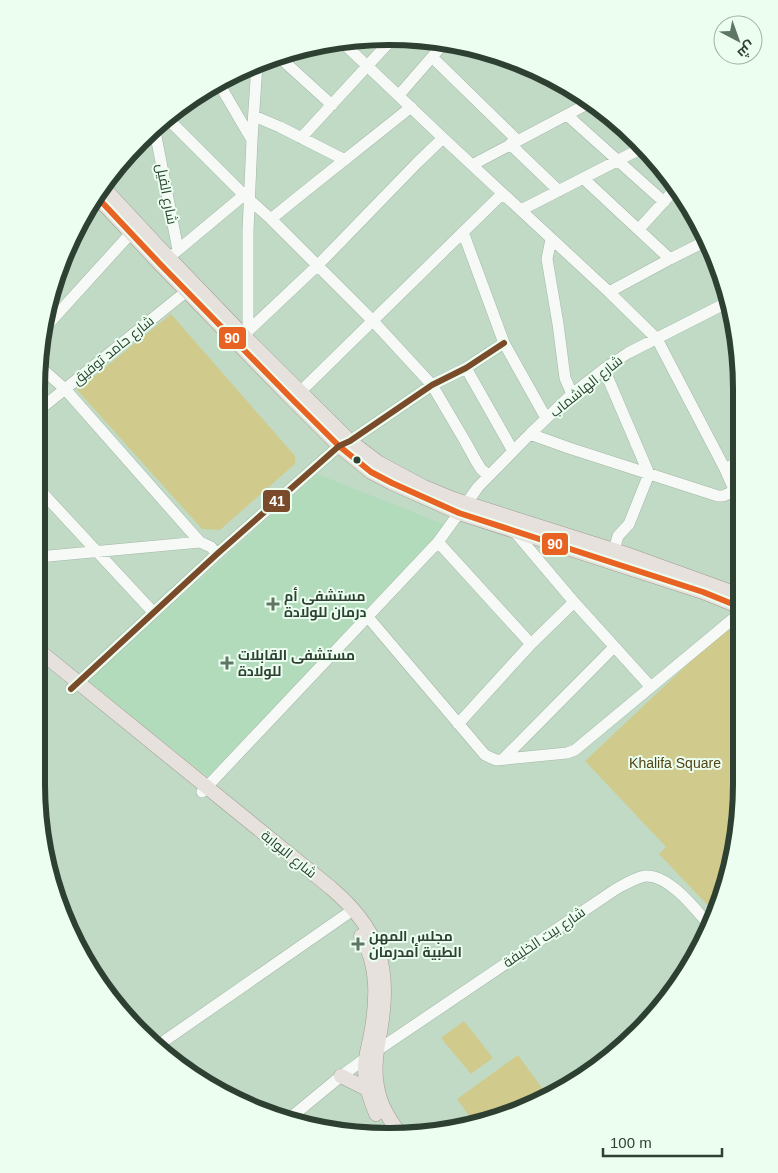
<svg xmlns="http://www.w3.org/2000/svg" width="778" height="1173" viewBox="0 0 778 1173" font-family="Arial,Cairo,sans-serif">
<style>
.built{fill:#b2dbbb}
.green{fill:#d0cb8d}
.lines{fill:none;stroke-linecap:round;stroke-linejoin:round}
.minor-casing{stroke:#a3b7a7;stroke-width:12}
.major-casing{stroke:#a09c90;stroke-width:15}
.minor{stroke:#f6f9f6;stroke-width:11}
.major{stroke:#e6e1dd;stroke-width:14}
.bus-1-casing{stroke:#ebfeef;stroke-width:10}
.bus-2-casing{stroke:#ebfeef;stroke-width:10}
.bus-1{stroke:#e86323;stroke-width:6}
.bus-2{stroke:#7a4b2a;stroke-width:6}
.bus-dot{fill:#2d4031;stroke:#ebfeef;stroke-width:2}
.poi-dot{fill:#607665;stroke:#ebfeef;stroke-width:2}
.labels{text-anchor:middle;stroke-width:4;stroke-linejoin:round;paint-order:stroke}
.street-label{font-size:14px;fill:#2d4031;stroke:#ebfeef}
.poi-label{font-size:14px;font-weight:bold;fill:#2d4031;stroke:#ebfeef;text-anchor:start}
.park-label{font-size:14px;fill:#524415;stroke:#ebfeef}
.rim{fill:none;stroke:#2d4031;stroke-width:6}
.line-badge{stroke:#ebfeef;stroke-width:2}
.badge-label{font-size:14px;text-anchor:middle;font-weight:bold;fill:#fff}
</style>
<rect width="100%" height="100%" fill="#c0dac6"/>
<path class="built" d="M317,474l131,52 -238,252 -124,-96z"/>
<path class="green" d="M171,314l124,142v8l-75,66 -18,-1 -125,-139z
M733,627l7,1 -1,202 -25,82 -55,-58 7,-7 -81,-86 139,-131z
M464,1021l29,37 -22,16 -30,-36z
M518,1055l30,41 -73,28 -18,-25z"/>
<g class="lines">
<g class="minor-casing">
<path id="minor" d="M341,41l102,97 166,154 48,47 68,130 15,34
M278,56l54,49
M432,57l13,-15
M218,82l34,58
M399,95l33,-38 85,83
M567,115l97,87
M254,116l26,11 65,33
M166,117l78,78 27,24c46,-38 93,-74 140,-112
M156,127l-1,4 23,119 -9,8
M301,138l92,-100
M510,144l49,47
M472,165l119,-63
M584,179l86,80
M521,210l123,-63
M271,219l102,102 59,64 33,56 11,20 5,8 8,7
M639,229l38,-42
M463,232l41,111 42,75
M551,239l-4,20 11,65 7,54 7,16
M178,250l66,-55
M609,292l61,-33 38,-19
M43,330l88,-97
M248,331v-100l4,-91 5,-76
M242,343l5,-4 1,-8 70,-66 99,-102 26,-25
M39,366l26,23 135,153
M466,368l47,83
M604,369l45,105 -20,50 -11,12 -4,14
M300,392l202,-198
M39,410l154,-124
M530,434l39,14 149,48h5l11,-5
M725,469l16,-8
M38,488l115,124
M466,504l12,-17 52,-53 42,-40 32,-25 24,-16 102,-52
M514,531l60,71 76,84
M438,542l93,102
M38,557l162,-15 11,5 6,7
M367,616l118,139 11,5 71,-7 8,-3 165,-137
M71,689l146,-135 122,-108 11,-5 82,-56 34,-17 38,-25
M458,724l73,-80 43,-42
M503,759l111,-112
M202,792l236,-250 21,-29
M157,1046l190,-132
M290,1118l51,-42 25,-18 250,-169c9,-5 19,-11 29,-13 24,-2 51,34 65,50"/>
</g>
<g class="major-casing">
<path id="major" d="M103,187l66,71 78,81 103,102 29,22 45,24 29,12 176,56 111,40
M97,197l64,68 129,132 49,49 32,26 21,11 67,30 244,79 37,15
M37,649l294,239c47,40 60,77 50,138 -3,20 -8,40 -4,60 3,19 12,33 23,48
M361,936c18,29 16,65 10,98 -2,11 -6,23 -6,35 0,16 5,30 11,45
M341,1076l26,13"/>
</g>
<use href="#minor" class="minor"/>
<use href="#major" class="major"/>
<g class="bus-1-casing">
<path id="bus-1" d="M97,197l64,68 129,132 49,49 32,26 21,11 67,30 244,79 37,15"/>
</g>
<g class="bus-2-casing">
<path id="bus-2" d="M71,689l146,-135 122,-108 11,-5 82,-56 34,-17 38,-25"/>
</g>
<use href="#bus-1" class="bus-1"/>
<use href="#bus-2" class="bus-2"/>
</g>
<circle class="bus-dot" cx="357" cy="460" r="4.5"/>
<g class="poi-dot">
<path d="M270.5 596.5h5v5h5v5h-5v5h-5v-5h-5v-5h5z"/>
<path d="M224.5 655.5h5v5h5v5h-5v5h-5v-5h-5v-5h5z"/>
<path d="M355.5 936.5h5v5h5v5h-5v5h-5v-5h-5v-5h5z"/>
</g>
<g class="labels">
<g class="street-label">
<text transform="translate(167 194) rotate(79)" y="5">شارع الفيل</text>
<text transform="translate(113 350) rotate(-39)" y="5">شارع حامد توفيق</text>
<text transform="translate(586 386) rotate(-39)" y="5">شارع الهاشماب</text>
<text transform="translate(289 854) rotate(39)" y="5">شارع البوابة</text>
<text transform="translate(544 937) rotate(-34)" y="5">شارع بيت الخليفة</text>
</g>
<g class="poi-label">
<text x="284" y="601">مستشفى أم<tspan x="284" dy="16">درمان للولادة</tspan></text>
<text x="238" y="660">مستشفى القابلات<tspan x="238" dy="16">للولادة</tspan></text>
<text x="369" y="941">مجلس المهن<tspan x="369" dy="16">الطبية أمدرمان</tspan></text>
</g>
<g class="park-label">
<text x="675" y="768">Khalifa Square</text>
</g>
</g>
<path d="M0 0H778V1173H0ZM389 45H389A344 344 0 0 1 733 389V784A344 344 0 0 1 389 1128H389A344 344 0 0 1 45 784V389A344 344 0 0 1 389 45Z" fill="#ebfeef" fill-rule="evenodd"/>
<path class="rim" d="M389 45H389A344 344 0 0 1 733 389V784A344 344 0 0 1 389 1128H389A344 344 0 0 1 45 784V389A344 344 0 0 1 389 45Z"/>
<g class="line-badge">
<rect x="218" y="326" width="29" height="24" rx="5" fill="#e86323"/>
<rect x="262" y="489" width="29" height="24" rx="5" fill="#7a4b2a"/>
<rect x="541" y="532" width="28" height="24" rx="5" fill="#e86323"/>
</g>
<g class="badge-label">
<text x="232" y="343">90</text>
<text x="277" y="506">41</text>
<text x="555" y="549">90</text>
</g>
<g transform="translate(738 40) rotate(139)"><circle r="24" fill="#ebfeef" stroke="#9fb2a3"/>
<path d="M0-4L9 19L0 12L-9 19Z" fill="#607665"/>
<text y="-8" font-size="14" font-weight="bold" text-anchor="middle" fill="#2d4031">ش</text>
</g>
<path d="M603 1148v8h119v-8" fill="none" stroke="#2d4031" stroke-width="2.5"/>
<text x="610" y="1148" font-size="15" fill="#2d4031" stroke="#ebfeef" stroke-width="4" paint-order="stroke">100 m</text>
</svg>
